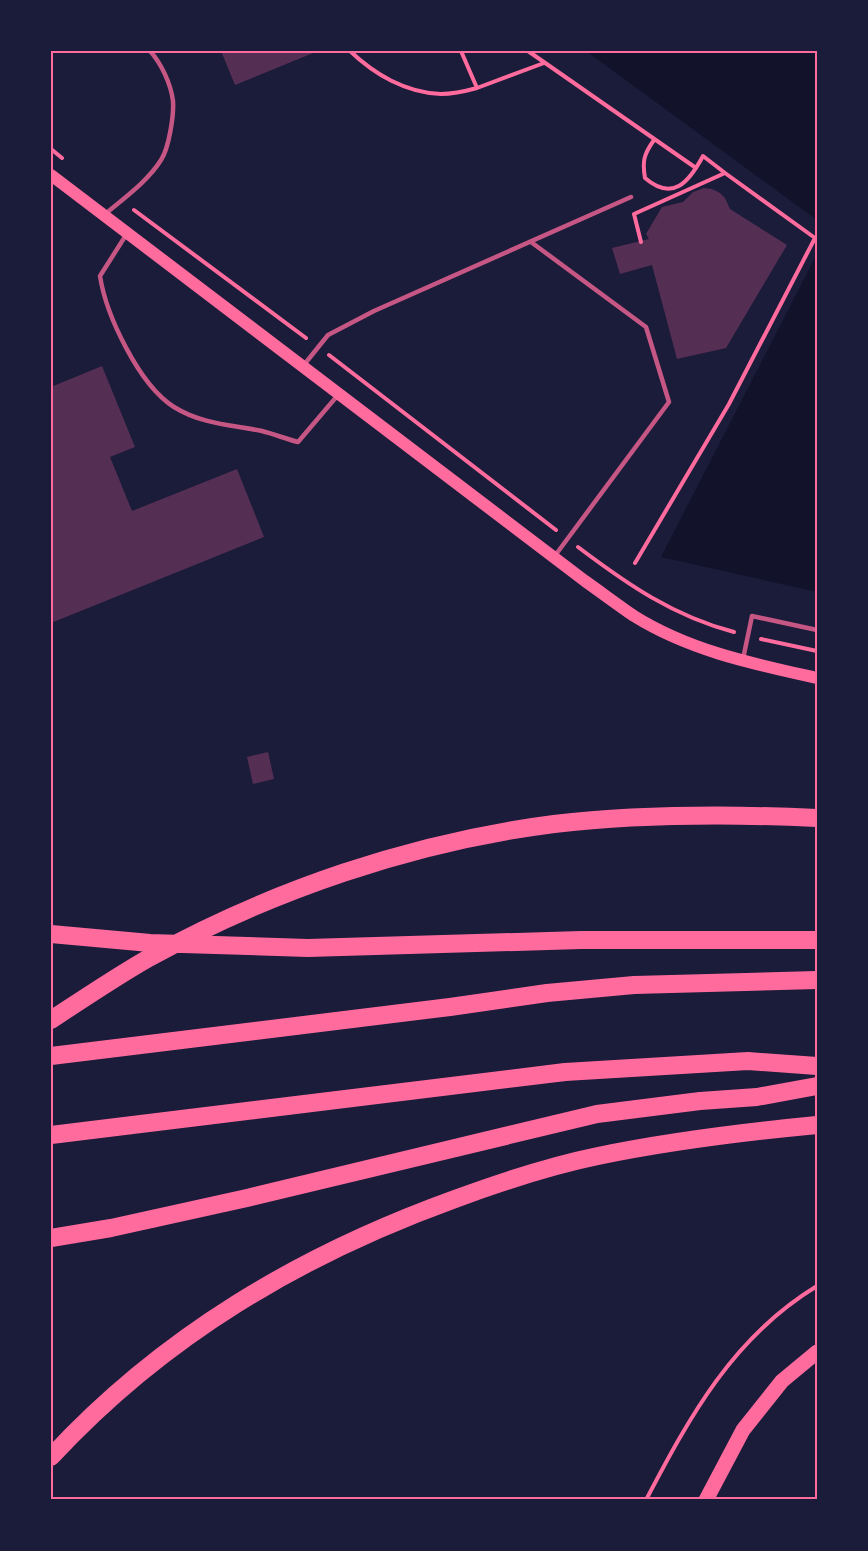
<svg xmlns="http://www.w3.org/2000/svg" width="868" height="1551" viewBox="0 0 868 1551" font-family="Lora,serif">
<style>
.water{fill:#12122b}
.building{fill:#542f53}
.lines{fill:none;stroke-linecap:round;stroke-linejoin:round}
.path{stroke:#ff6b9d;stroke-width:4}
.service{stroke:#c65784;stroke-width:4.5}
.secondary{stroke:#ff6b9d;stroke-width:12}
.primary{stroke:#ff6b9d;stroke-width:15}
.motorway{stroke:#ff6b9d;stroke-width:18}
.neatline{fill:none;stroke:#ff6b9d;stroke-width:2}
</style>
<rect width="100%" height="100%" fill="#1b1b3a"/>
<path class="water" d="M586,51h231v169z
M817,254v338l-156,-35z"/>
<path class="building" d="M221,51h97l-83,34z
M704,188l8,1 8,4 5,5 5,11 57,36 -61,103 -49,11 -25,-94 -32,9 -8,-26 37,-9 -3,-5 16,-27 21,-5 10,-10z
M102,366l33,81 -25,10 22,54 105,-42 27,68 -213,86v-236z
M268,752l6,27 -21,5 -6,-27z"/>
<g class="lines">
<path class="path" d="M350,51c24,23 56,42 91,43 12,0 25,-3 36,-6l-16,-37
M528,51l168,117
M477,88l67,-25
M654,140c-10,14 -12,21 -9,38 28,24 44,4 58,-22l22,17
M51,149l11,9
M134,210l172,128
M329,355l227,175
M578,547c49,37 95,69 156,85
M635,563l94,-159 86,-166 -90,-65 -91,41 7,28
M761,639l56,12
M646,1500c44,-84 87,-163 171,-214"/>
<path class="service" d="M104,215c20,-17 44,-34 57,-55 8,-12 13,-45 12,-59 -2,-17 -12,-38 -23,-50
M126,235l-26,41c6,39 39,109 74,131 27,17 58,18 88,24 12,3 24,8 36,11l40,-47
M531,242l115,85 23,75 -115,155
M303,366l25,-31 46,-24 257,-114
M743,659l9,-43 65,14"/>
<path class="secondary" d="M51,175l534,406c17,12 33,24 49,35 56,35 120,48 183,62"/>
<path class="primary" d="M706,1500l37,-70 39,-49 35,-29"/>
<path class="motorway" d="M51,934l99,9 158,5 273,-8h236
M51,1020c32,-21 63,-42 96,-61 125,-69 266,-117 407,-135 87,-10 176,-10 263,-6
M51,1056l399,-49 97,-14 87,-8 183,-5
M51,1135l514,-63 183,-11 69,5
M51,1238l60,-10 136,-30 350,-84 103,-13 57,-4 60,-11
M51,1457c112,-121 249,-202 404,-258 46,-17 94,-33 143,-43 72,-15 146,-24 219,-31"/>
</g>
<rect width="868" height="1551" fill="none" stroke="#1b1b3a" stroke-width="105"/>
<rect x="52" y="52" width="764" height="1446" class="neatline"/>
</svg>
